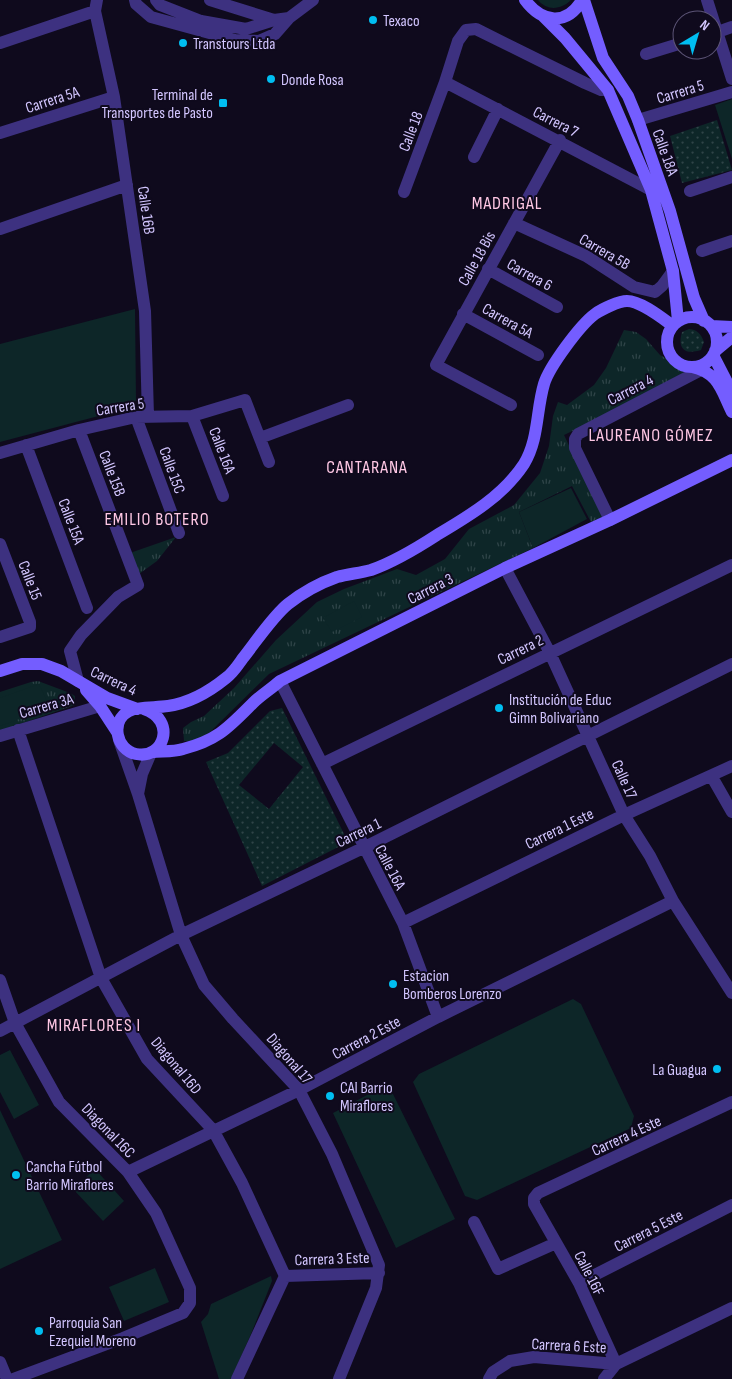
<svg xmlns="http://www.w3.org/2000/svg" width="732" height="1379" viewBox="0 0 732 1379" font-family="'Sofia Sans Condensed',sans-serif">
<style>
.grass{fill:url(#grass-dots);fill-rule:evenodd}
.park{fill:url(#park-tufts)}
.garden{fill:#0d2628}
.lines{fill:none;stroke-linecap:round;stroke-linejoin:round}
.street{stroke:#3d3180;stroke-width:12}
.secondary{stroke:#745dff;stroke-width:12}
.poi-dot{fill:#00bef1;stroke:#0f0a1d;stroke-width:2}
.labels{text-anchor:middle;stroke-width:4;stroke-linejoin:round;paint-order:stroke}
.poi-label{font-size:16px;fill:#d3c6ff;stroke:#0f0a1d;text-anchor:start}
.street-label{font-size:16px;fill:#d3c6ff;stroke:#0f0a1d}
.neighbourhood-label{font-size:18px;letter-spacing:1px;fill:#ffc8e5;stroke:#0f0a1d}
</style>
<defs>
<pattern id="grass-dots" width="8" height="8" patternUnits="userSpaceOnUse" patternTransform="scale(1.25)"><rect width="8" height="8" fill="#0d2628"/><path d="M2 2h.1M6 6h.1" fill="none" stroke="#2f4448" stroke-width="1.8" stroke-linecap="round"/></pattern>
<pattern id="park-tufts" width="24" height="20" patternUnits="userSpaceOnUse" patternTransform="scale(1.25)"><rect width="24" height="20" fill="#0d2628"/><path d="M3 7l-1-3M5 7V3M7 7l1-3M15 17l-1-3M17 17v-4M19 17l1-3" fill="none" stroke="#2f4448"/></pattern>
</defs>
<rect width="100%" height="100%" fill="#0f0a1d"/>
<path class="grass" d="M717,120l15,50 -50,13 -12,-47z
M689,329c9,1 12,5 15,13l-3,8c-16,5 -24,-1 -19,-18z
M282,708l66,134 -86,44 -56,-124 22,-9 42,-42zM274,743l29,24 -34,42 -30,-24z"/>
<path class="park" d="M624,330l12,2 10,7 14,16 23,13 3,8 -122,59 39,82 -12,5 -19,-36 -53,26 14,36 -264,126 -60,59 -14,8h-11l-1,-13 8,-6 13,-6 30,-28 42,-48 41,-38 27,-13 53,-20 19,6 29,-16 24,-30 45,-24 26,-32 9,-27 4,-30 5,-14 9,3 27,-20 12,-17z
M176,537l-19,24 -18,13 -9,-21z
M38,681l32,12 5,3v9l-75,26v-39l31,-10z"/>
<path class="garden" d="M538,0h33c-10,10 -24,11 -33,0z
M732,99v60l-17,-54z
M135,309l1,91 -7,8 -129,34v-98z
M571,488l16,31 -54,29 -14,-36z
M354,601l8,16 -30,15 -9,-14z
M39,684l11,24 -50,18v-28z
M573,999l8,5 53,112 -3,12 -154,72 -12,-4 -52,-114 6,-8z
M10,1050l29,55 -25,14 -14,-27v-37z
M388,1084l67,135 -59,29 -63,-135z
M0,1110l62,130 -62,29z
M95,1169l29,32 -21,20 -30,-32z
M155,1268l14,34 -45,19 -15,-34z
M271,1276l1,5 -21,53 -20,45h-12l-18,-57 7,-8 3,-10z"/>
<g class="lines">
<path class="street" d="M97,0l-2,11 19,86 31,214 3,105
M135,0l1,4 15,13 84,23 24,1 16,-7 14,-16 24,-18
M156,0l4,5 41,16 45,8 28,-9 15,-2
M210,0l64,20
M707,0l25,79
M712,34l20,-7
M0,43l95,-32
M646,54l36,-11
M445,82l206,108
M638,120l94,-28
M0,133l114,-36
M474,157l24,-48
M690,191l42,-14
M404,192l41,-110 13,-41 8,-11 10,-1 109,54 16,7h7
M514,223l72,33 48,31 21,5 7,-6 11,-15
M0,229l127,-44
M702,251l30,-10
M488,269l69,38
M463,314l75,41
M511,405l-75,-40 124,-225
M192,416l31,80
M136,417l43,116
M260,438l88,-33
M26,445l61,163
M0,453l79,-23 57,-13 56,-1 53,-16 24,62
M610,520l-35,-72v-9l3,-5 125,-65
M0,544l30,78v5l-30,10
M505,568l45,85 74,162 26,41 23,45 59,92
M78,681l-8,-30 11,-16 37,-38 20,-12 -59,-155
M280,681l123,242 35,94
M18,730l83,248 46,81 66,71 29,53 43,93 -48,103
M0,736l100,-30
M119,740l19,54 43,141 23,50 29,34 66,71 33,64 47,111 -3,23 -37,91
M322,764l410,-199
M712,777l20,35
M138,794l4,-20 9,-21
M403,923l221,-108 108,-49
M0,980l15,43 44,79 69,70 28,41 34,75v15l-7,10 -60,25 -110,41
M0,1031l181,-96 182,-87 369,-184
M128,1172l171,-82 139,-73 235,-116
M474,1222l24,47 58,-26
M285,1276l94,-3
M579,1283l153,-78
M0,1362l7,17
M616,1364l-37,-81 -45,-79v-6l4,-5 194,-91
M489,1379l4,-7 17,-11 24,-4 82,7 116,-56
M604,1379l12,-15"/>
<path class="secondary" d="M525,0c17,23 42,26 57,0
M584,0l19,58 25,38 10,24 32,91 24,87 10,23
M543,16l22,22 43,52 43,100 22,81 5,50
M667 342a25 25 0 1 1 50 0a25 25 0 1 1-50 0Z
M711,326l21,1
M715,351l17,-14
M713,355l19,37
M692,367c27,6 29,23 40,45
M0,671l22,-7h20l19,7 46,27 30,11
M86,690l14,16 17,26
M144,709c33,11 20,51 -8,45 -20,-4 -26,-33 -7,-43 11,-5 27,-3 39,-5 21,-3 42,-15 58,-28 7,-5 12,-13 17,-20 12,-15 30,-42 45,-54 14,-11 32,-21 49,-27 11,-3 23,-4 34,-7 23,-8 46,-22 66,-35 32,-19 66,-39 87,-71 15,-25 12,-53 20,-80 5,-17 36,-59 51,-70 7,-5 24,-13 32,-13 14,0 35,17 46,25
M152,752c10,-1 22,0 31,-3 35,-9 46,-22 70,-46 8,-8 18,-14 27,-22l225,-113 105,-48 122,-60"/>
</g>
<g class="poi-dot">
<circle cx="373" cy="20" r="5"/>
<circle cx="183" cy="43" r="5"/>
<circle cx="271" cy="79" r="5"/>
<rect x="218" y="98" width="10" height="10" rx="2.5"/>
<circle cx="499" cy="708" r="5"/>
<circle cx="393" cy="984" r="5"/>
<circle cx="717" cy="1069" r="5"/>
<circle cx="330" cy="1096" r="5"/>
<circle cx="16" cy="1175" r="5"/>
<circle cx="39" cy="1331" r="5"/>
</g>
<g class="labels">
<g class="poi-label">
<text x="383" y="26">Texaco</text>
<text x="193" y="49">Transtours Ltda</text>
<text x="281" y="85">Donde Rosa</text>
<text x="213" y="100" text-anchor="end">Terminal de<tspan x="213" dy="18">Transportes de Pasto</tspan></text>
<text x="509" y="705">Institución de Educ<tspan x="509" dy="18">Gimn Bolivariano</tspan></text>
<text x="403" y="981">Estacion<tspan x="403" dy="18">Bomberos Lorenzo</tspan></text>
<text x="707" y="1075" text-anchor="end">La Guagua</text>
<text x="340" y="1093">CAI Barrio<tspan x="340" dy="18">Miraflores</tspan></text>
<text x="26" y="1172">Cancha Fútbol<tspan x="26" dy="18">Barrio Miraflores</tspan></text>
<text x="49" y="1328">Parroquia San<tspan x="49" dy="18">Ezequiel Moreno</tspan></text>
</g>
<g class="street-label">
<text transform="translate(680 91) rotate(-17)" y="6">Carrera 5</text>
<text transform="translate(52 99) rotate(-18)" y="6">Carrera 5A</text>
<text transform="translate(556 121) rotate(27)" y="6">Carrera 7</text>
<text transform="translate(410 131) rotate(-69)" y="6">Calle 18</text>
<text transform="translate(666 152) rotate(70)" y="6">Calle 18A</text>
<text transform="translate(147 210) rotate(82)" y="6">Calle 16B</text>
<text transform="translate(605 251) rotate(30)" y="6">Carrera 5B</text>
<text transform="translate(476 258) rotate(-61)" y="6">Calle 18 Bis</text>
<text transform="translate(530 274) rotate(29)" y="6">Carrera 6</text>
<text transform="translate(508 320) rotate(29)" y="6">Carrera 5A</text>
<text transform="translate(630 389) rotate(-27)" y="6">Carrera 4</text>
<text transform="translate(120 406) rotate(-9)" y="6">Carrera 5</text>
<text transform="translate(223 450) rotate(69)" y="6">Calle 16A</text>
<text transform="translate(173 470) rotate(70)" y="6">Calle 15C</text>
<text transform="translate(113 473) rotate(69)" y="6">Calle 15B</text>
<text transform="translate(72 521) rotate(69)" y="6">Calle 15A</text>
<text transform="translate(31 580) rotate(69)" y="6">Calle 15</text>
<text transform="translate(430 588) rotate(-27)" y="6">Carrera 3</text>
<text transform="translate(520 649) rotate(-26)" y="6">Carrera 2</text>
<text transform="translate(114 680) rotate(25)" y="6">Carrera 4</text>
<text transform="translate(46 705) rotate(-16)" y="6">Carrera 3A</text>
<text transform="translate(625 779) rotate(66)" y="6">Calle 17</text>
<text transform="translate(559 828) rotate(-26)" y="6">Carrera 1 Este</text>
<text transform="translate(358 832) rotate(-26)" y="6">Carrera 1</text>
<text transform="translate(391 867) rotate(62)" y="6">Calle 16A</text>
<text transform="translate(366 1037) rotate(-28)" y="6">Carrera 2 Este</text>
<text transform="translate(290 1058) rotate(49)" y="6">Diagonal 17</text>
<text transform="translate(177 1065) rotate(50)" y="6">Diagonal 16D</text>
<text transform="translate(109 1130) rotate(46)" y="6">Diagonal 16C</text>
<text transform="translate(626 1135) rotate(-25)" y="6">Carrera 4 Este</text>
<text transform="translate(648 1230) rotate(-27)" y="6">Carrera 5 Este</text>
<text transform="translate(332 1258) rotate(-2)" y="6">Carrera 3 Este</text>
<text transform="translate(590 1273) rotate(63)" y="6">Calle 16F</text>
<text transform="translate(569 1345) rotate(3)" y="6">Carrera 6 Este</text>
</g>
<g class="neighbourhood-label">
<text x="507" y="209">MADRIGAL</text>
<text x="651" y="441">LAUREANO GÓMEZ</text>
<text x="367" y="473">CANTARANA</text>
<text x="157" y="525">EMILIO BOTERO</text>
<text x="94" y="1031">MIRAFLORES I</text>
</g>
</g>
<g transform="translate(697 35) rotate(38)"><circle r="24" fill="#0f0a1d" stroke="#5d5577"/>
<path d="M0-4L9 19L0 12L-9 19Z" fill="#00bef1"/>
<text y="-8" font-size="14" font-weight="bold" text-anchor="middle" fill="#d3c6ff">N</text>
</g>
</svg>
